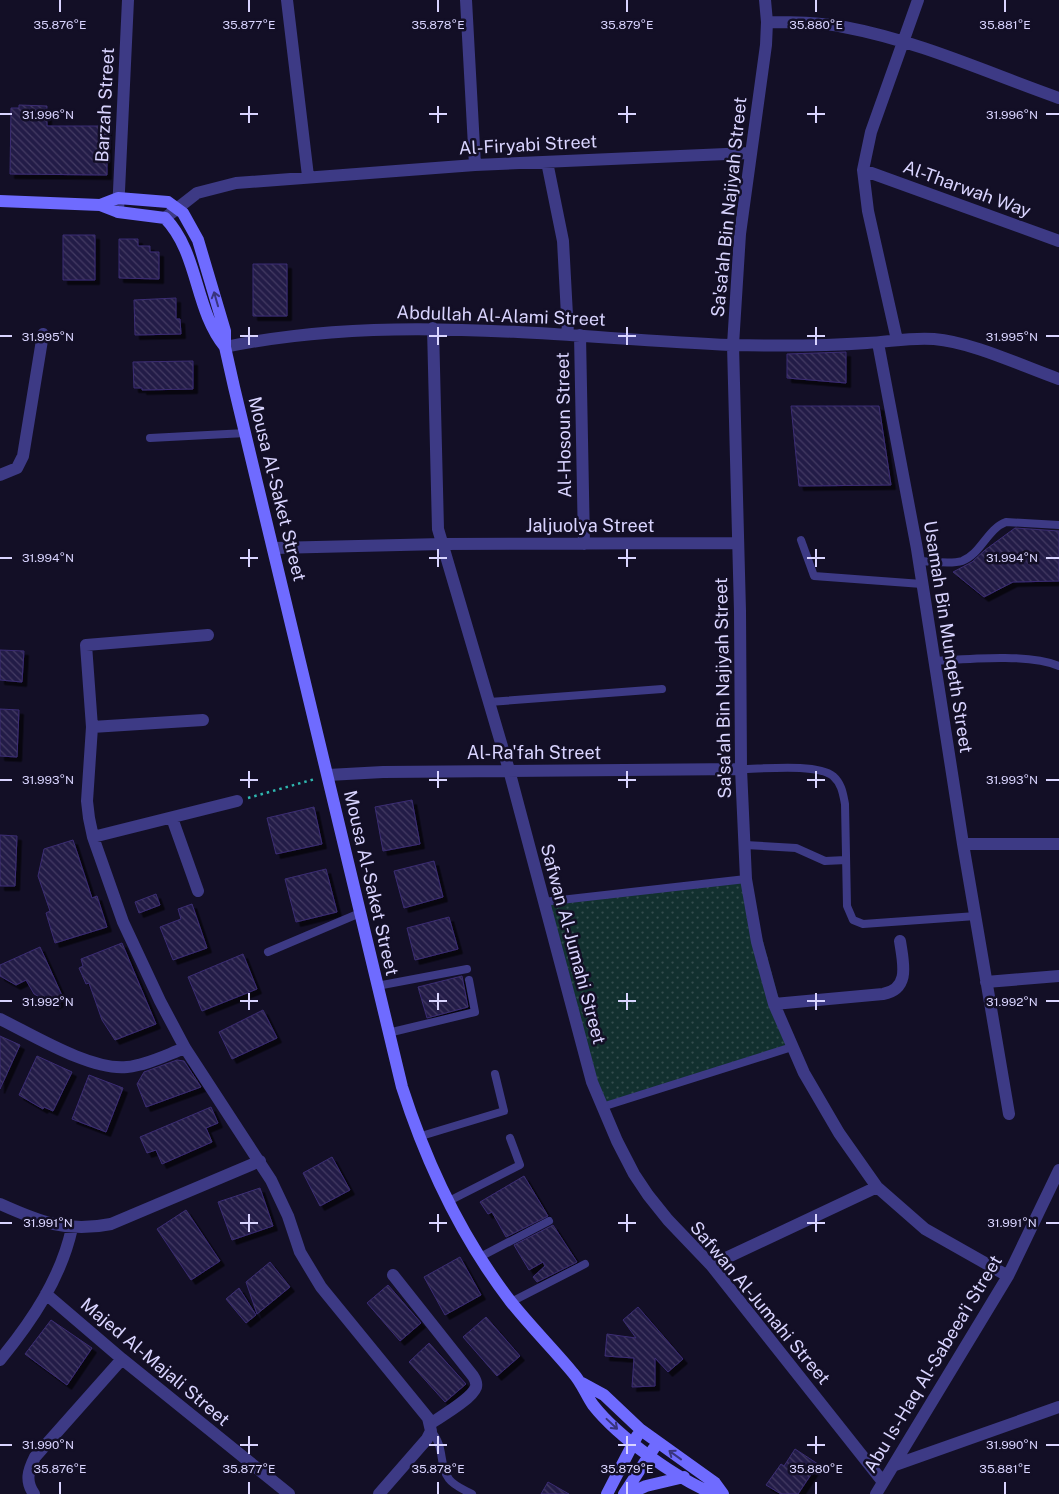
<svg xmlns="http://www.w3.org/2000/svg" width="1059" height="1494" viewBox="0 0 1059 1494" font-family="'Public Sans',sans-serif">
<style>
.park{fill:url(#park-dots)}
.building{fill:url(#building-back-hatch);stroke:#3b2d73;filter:url(#shadow)}
.lines{fill:none;stroke-linecap:round;stroke-linejoin:round}
.path{stroke:#2fb8b0;stroke-width:2.5;stroke-dasharray:2.5 4;stroke-linecap:butt}
.lane{stroke:#3d3a85;stroke-width:8}
.street{stroke:#3d3a85;stroke-width:12}
.secondary{stroke:#6f6bff;stroke-width:12}
.oneway{stroke:#38347d}
.ticks{fill:none;stroke:#d9d4ff;stroke-width:2}
.labels{text-anchor:middle;stroke-width:5;stroke-linejoin:round;paint-order:stroke}
.street-label{font-size:18px;fill:#d9d4ff;stroke:#130f26}
.ticks-label{font-size:12px;text-anchor:middle;fill:#d9d4ff;stroke:#130f26;stroke-width:5;stroke-linejoin:round;paint-order:stroke}
</style>
<defs>
<pattern id="park-dots" width="8" height="8" patternUnits="userSpaceOnUse" patternTransform="scale(1.25)"><rect width="8" height="8" fill="#12302f"/><path d="M2 2h.1M6 6h.1" fill="none" stroke="#344d4e" stroke-width="1.8" stroke-linecap="round"/></pattern>
<pattern id="building-back-hatch" width="6" height="6" patternUnits="userSpaceOnUse" patternTransform="scale(1.25)"><rect width="6" height="6" fill="#241b47"/><path d="M-1 5l2 2M0 0l6 6M5-1l2 2" fill="none" stroke="#433b63"/></pattern>
<filter id="shadow"><feDropShadow dx="4.5" dy="4.5" stdDeviation="0" flood-color="#0009"/></filter>
</defs>
<rect width="100%" height="100%" fill="#130f26"/>
<path class="park" d="M746,879l46,168 -190,60 -59,-205z"/>
<path class="building" d="M19,105l28,1v20h60v49l-97,-1 1,-66h8z
M63,235h32v45h-32z
M119,239h19v7h12v6h9v27l-40,-1z
M253,264h34v52h-34z
M176,298v21h4l1,15 -46,1 -1,-35z
M846,352v31l-59,-5v-24z
M193,361v28l-51,1v-2h-8l-1,-26z
M791,406h88l12,79 -92,1z
M1015,528l44,3v50l-46,1 -29,15 -31,-25 19,-10 13,-12z
M0,650l24,1 -2,31 -22,-2z
M0,709l19,1 -2,47 -17,-1z
M412,800l8,44 -37,7 -8,-44z
M314,807l8,37 -46,10 -9,-36z
M0,835l17,1 -2,50h-15z
M73,840l19,58 5,-2 10,31 -52,16 -9,-30 4,-2 -12,-35 6,-27z
M434,861l9,36 -39,11 -10,-37z
M326,869l11,43 -41,10 -11,-43z
M156,894l4,11 -21,8 -4,-11z
M192,904l15,44 -34,12 -13,-33 21,-8 -3,-10z
M449,917l9,32 -43,11 -8,-32z
M122,943l34,81 -41,16 -13,-20 -13,-37 -3,1 -7,-16 4,-2 -2,-7z
M40,947l24,53 -10,5 -20,-11 -8,-14 -10,5 -16,-9v-11z
M243,954l14,35 -55,22 -14,-34z
M462,976l6,31 -41,11 -9,-31z
M263,1010l14,28 -45,21 -13,-27z
M0,1036l20,9 -20,44z
M37,1056l35,16 -19,39 -9,-4 -1,2 -24,-14z
M177,1060l7,1 17,26 -55,20 -9,-23 7,-12z
M89,1075l34,13 -17,44 -34,-13z
M211,1107l7,16 -12,5 6,14 -50,22 -6,-14 -9,3 -7,-16z
M332,1157l18,33 -30,16 -17,-33z
M524,1176l24,40 -42,21 -14,-25 -4,2 -8,-12z
M260,1188l13,38 -41,14 -14,-38z
M186,1210l34,51 -29,19 -34,-51z
M553,1225l24,37 -40,20 -4,-5 12,-11 -2,-4 -14,8 -15,-25z
M460,1257l21,38 -36,20 -21,-38z
M270,1262l20,25 -33,27 -11,-32z
M388,1285l33,38 -21,18 -33,-38z
M239,1288l17,27 -10,8 -20,-24z
M638,1307l45,52 -15,13 -13,-14v28l-23,1 2,-29 -29,-2 2,-22 29,4 -13,-18z
M486,1317l34,39 -23,20 -34,-39z
M51,1320l41,28 -25,37 -42,-31z
M429,1343l37,41 -21,18 -36,-40z
M795,1449l23,15 -20,30h-17l-15,-9 15,-21 3,2z
M548,1482l21,12h-28z"/>
<g class="lines">
<path class="path" d="M248,798l67,-19"/>
<path class="lane" d="M150,438l96,-5
M801,540l13,36 108,8
M918,561c13,0 32,4 44,0 19,-7 25,-32 44,-39l53,3
M934,661c33,-2 95,-8 125,5
M489,702l173,-13
M741,769c21,0 76,-6 92,7 9,8 10,18 12,28l2,102 6,14 10,4 113,-8
M745,845l51,3 29,13 21,-1
M543,902l203,-23
M268,952l92,-39
M377,986l90,-17
M388,1033l87,-21 -6,-32
M602,1107l190,-60
M418,1137l86,-26 -9,-37
M447,1202l73,-37 -10,-27
M480,1257l69,-36
M511,1302l74,-38
M431,1431c15,17 7,34 18,48 5,7 16,11 23,15"/>
<path class="street" d="M287,0l21,176
M466,0l9,165
M765,0l2,22 -1,23 -26,189 -7,111 7,266 1,158 5,110 11,63 17,62 30,69 35,60 38,54 48,42 83,47
M767,22c26,0 52,0 77,5 75,14 144,46 215,71
M547,162l16,79 5,93
M863,170l196,71
M118,212l10,-212
M165,218l32,-25 39,-10 239,-18 274,-12
M433,328l5,201 71,241 83,312 25,59 17,33 14,21 20,25 43,45 172,217
M580,335l4,209
M897,340l-29,-129 -5,-41 8,-38 47,-132
M878,343l39,206 46,295 46,270
M225,347c167,-35 337,-9 506,-2 45,1 91,1 136,-2 22,-1 44,-6 67,-4 38,3 88,27 125,40
M0,475l17,-7 6,-12 20,-122
M274,548l168,-4 296,-1
M208,635l-122,10 6,82 -5,74 2,17 4,19 30,85 37,79 25,47 86,132 17,36 12,36 21,35 107,131 3,13 -4,8 -48,55
M92,727l111,-7
M328,775l55,-3 358,-3
M172,818l26,73
M93,837l144,-36
M963,844h96
M986,982l73,-6
M774,1004l109,-10c28,-5 20,-32 17,-53
M0,1019c33,16 91,52 127,48 20,-2 39,-12 58,-19
M0,1204c40,18 67,29 111,20l149,-63
M711,1265l166,-78
M393,1275l80,101c2,3 4,7 3,11 -4,12 -36,30 -46,37
M46,1294l76,65 167,135
M0,1360c32,-39 61,-82 72,-132
M895,1465l164,-58
M34,1494c-9,-13 -6,-23 1,-37l87,-98
M876,1494l132,-218 51,-106"/>
<path class="secondary" d="M0,201l100,4 18,7 47,6c34,35 29,91 60,129
M100,205l18,-7 50,4 15,11 15,27 27,91v16l9,40 168,700c25,78 59,150 109,215 20,25 42,47 62,71 9,10 13,22 20,32 25,32 85,75 122,89
M582,1383l22,12 37,35 74,53 8,11
M607,1494l30,-58
M624,1494l30,-46
M628,1494l18,-8 38,-9"/>
</g>
<defs><path id="oneway-shaft" d="M-6 0H5M1.5-3L5.5 0L1.5 3" fill="none" stroke-width="1.6" stroke-linecap="round" stroke-linejoin="round" transform="scale(1.25)"/></defs>
<g class="oneway">
<use href="#oneway-shaft" transform="translate(216 299) rotate(-106)"/>
<use href="#oneway-shaft" transform="translate(612 1424) rotate(43)"/>
<use href="#oneway-shaft" transform="translate(675 1455) rotate(-144)"/>
</g>
<path class="ticks" d="M60,0v12M249,0v12M438,0v12M627,0v12M816,0v12M1005,0v12M249,106v17M438,106v17M627,106v17M816,106v17M0,114h12M240,114h18M429,114h18M618,114h18M807,114h18M1046,114h13M249,327v18M438,327v18M627,327v18M816,327v18M0,336h12M240,336h18M429,336h18M618,336h18M807,336h18M1046,336h13M249,549v18M438,549v18M627,549v18M816,549v18M0,558h12M240,558h18M429,558h18M618,558h18M807,558h18M1046,558h13M249,771v17M438,771v17M627,771v17M816,771v17M0,780h12M240,780h18M429,780h18M618,780h18M807,780h18M1046,780h13M249,993v17M438,993v17M627,993v17M816,993v17M0,1001h12M240,1001h18M429,1001h18M618,1001h18M807,1001h18M1046,1001h13M249,1214v18M438,1214v18M627,1214v18M816,1214v18M0,1223h12M240,1223h18M429,1223h18M618,1223h18M807,1223h18M1046,1223h13M249,1436v18M438,1436v18M627,1436v18M816,1436v18M0,1445h12M240,1445h18M429,1445h18M618,1445h18M807,1445h18M1046,1445h13M60,1482v12M249,1482v12M438,1482v12M627,1482v12M816,1482v12M1005,1482v12"/>
<g class="labels">
<g class="street-label">
<text transform="translate(105 105) rotate(-87)" y="6">Barzah Street</text>
<text transform="translate(528 145) rotate(-3)" y="6">Al-Firyabi Street</text>
<text transform="translate(967 189) rotate(20)" y="6">Al-Tharwah Way</text>
<text transform="translate(729 207) rotate(-84)" y="6">Sa'sa'ah Bin Najiyah Street</text>
<text transform="translate(501 316) rotate(2)" y="6">Abdullah Al-Alami Street</text>
<text transform="translate(564 425) rotate(-91)" y="6">Al-Hosoun Street</text>
<text transform="translate(277 489) rotate(76)" y="6">Mousa Al-Saket Street</text>
<text x="590" y="532">Jaljuolya Street</text>
<text transform="translate(948 637) rotate(81)" y="6">Usamah Bin Munqeth Street</text>
<text transform="translate(723 688) rotate(-91)" y="6">Sa'sa'ah Bin Najiyah Street</text>
<text x="534" y="759">Al-Ra'fah Street</text>
<text transform="translate(371 883) rotate(77)" y="6">Mousa Al-Saket Street</text>
<text transform="translate(573 944) rotate(75)" y="6">Safwan Al-Jumahi Street</text>
<text transform="translate(760 1303) rotate(50)" y="6">Safwan Al-Jumahi Street</text>
<text transform="translate(155 1362) rotate(40)" y="6">Majed Al-Majali Street</text>
<text transform="translate(933 1364) rotate(-59)" y="6">Abu Is-Haq Al-Sabeea'i Street</text>
</g>
</g>
<g class="ticks-label">
<text x="60" y="29">35.876°E</text>
<text x="249" y="29">35.877°E</text>
<text x="438" y="29">35.878°E</text>
<text x="627" y="29">35.879°E</text>
<text x="816" y="29">35.880°E</text>
<text x="1005" y="29">35.881°E</text>
<text x="48" y="119">31.996°N</text>
<text x="1012" y="119">31.996°N</text>
<text x="48" y="341">31.995°N</text>
<text x="1012" y="341">31.995°N</text>
<text x="48" y="562">31.994°N</text>
<text x="1012" y="562">31.994°N</text>
<text x="48" y="784">31.993°N</text>
<text x="1012" y="784">31.993°N</text>
<text x="48" y="1006">31.992°N</text>
<text x="1012" y="1006">31.992°N</text>
<text x="48" y="1227">31.991°N</text>
<text x="1012" y="1227">31.991°N</text>
<text x="48" y="1449">31.990°N</text>
<text x="1012" y="1449">31.990°N</text>
<text x="60" y="1473">35.876°E</text>
<text x="249" y="1473">35.877°E</text>
<text x="438" y="1473">35.878°E</text>
<text x="627" y="1473">35.879°E</text>
<text x="816" y="1473">35.880°E</text>
<text x="1005" y="1473">35.881°E</text>
</g>
</svg>
